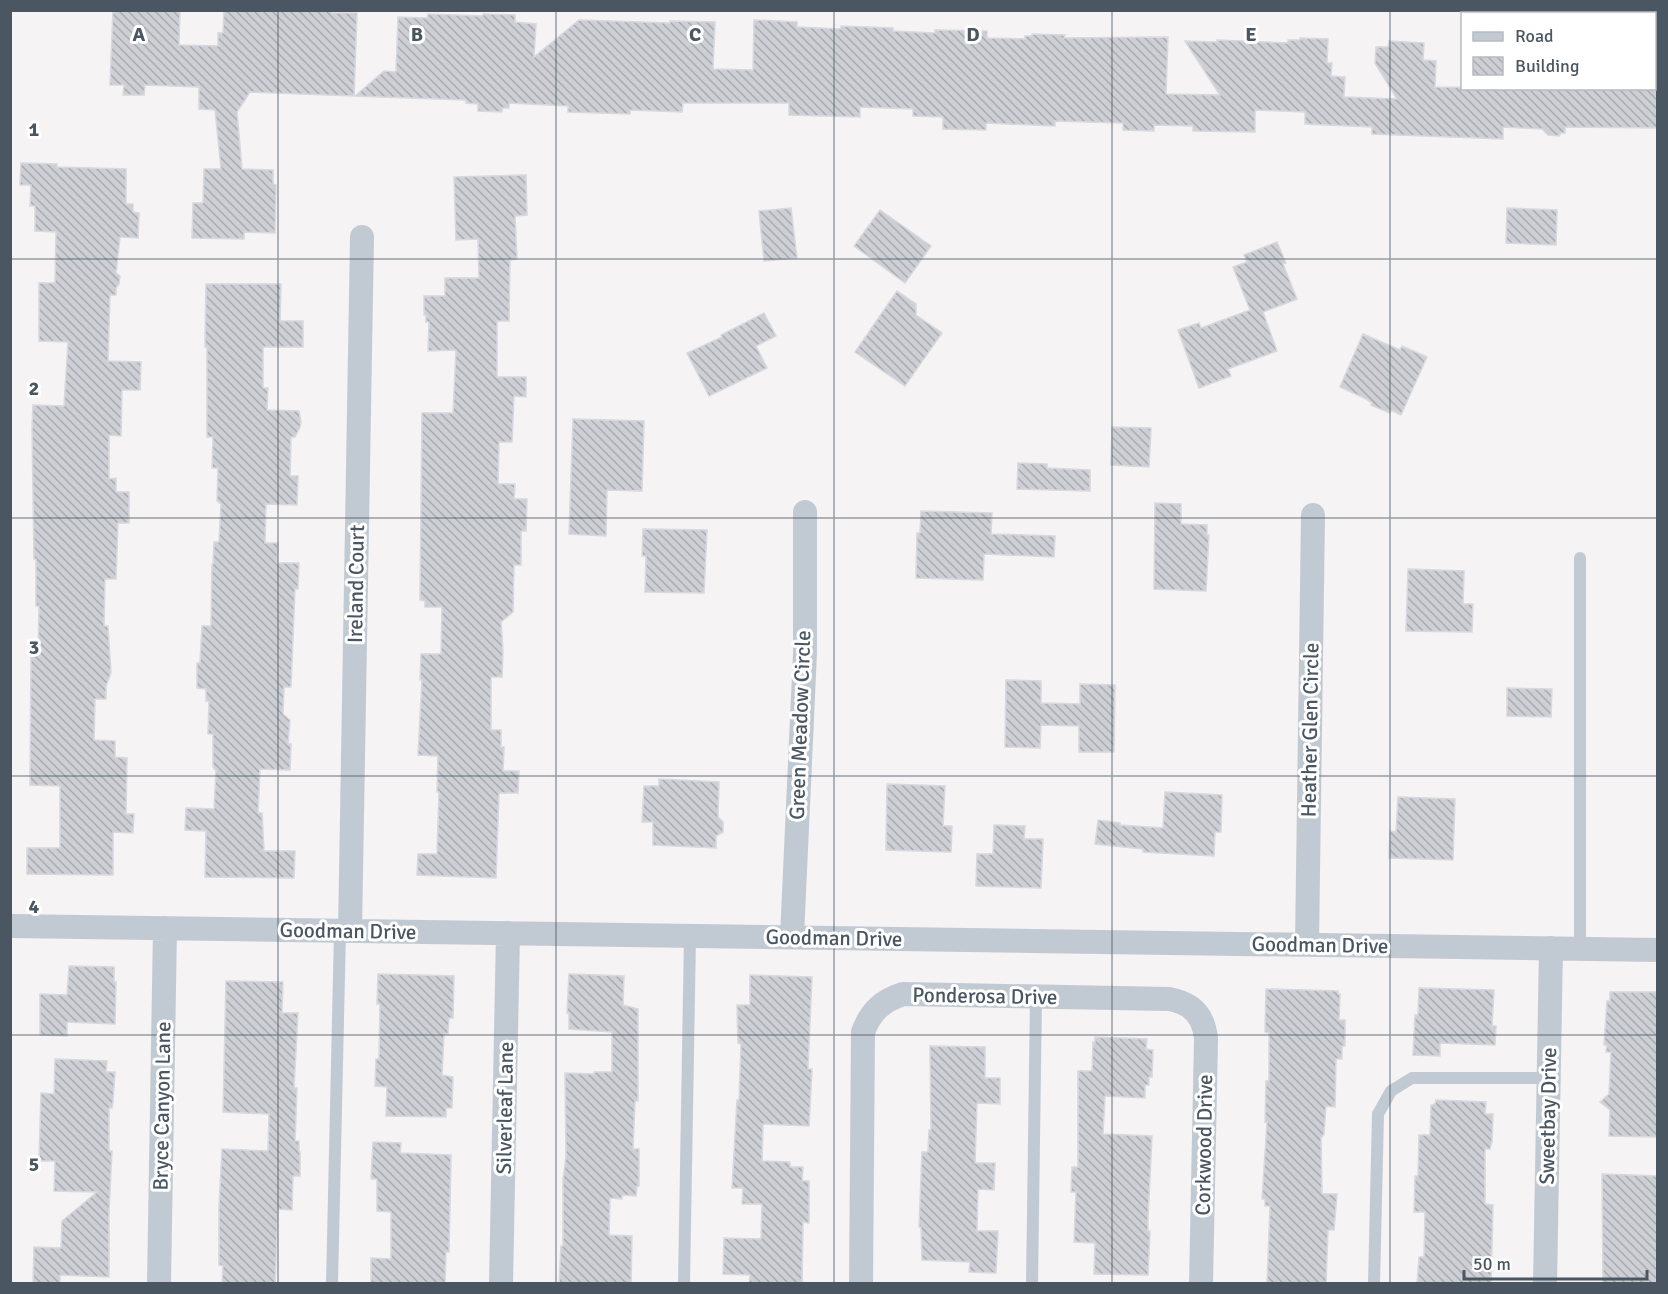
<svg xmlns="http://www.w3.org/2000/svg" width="1668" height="1294" viewBox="0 0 1668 1294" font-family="Signika,sans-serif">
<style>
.building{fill:url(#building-back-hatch);stroke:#d7d9de;stroke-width:1.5}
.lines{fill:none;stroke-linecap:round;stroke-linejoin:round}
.service{stroke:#c1cad2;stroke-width:12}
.minor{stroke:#c1cad2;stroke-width:24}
.grid{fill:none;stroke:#4a5661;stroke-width:1.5;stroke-opacity:0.55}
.labels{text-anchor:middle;stroke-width:6;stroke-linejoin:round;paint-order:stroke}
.street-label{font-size:21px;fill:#4a5661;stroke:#fff}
.grid-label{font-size:20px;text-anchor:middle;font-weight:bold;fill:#4a5661;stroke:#fff;stroke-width:6;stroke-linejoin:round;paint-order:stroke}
</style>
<defs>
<pattern id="building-back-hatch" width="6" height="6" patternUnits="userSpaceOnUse" patternTransform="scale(1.5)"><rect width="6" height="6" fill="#cdcfd5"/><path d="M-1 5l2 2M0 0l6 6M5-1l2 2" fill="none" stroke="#a8abb0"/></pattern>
</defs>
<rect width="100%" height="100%" fill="#f5f3f3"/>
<path class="building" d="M113,10h67l-1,35 39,1v-13h5l1,-23h107v3h26l-3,83 -104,-4 -13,20 5,57 31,1v14l3,1 -1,48 -31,-1v7l-52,-1 1,-35h10l1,-34h17l-6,-59 -16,-1v-22l-54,-2 -1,10h-21l1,-10h-14z
M428,14l55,2v-2l32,1v7l21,2 -2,33 45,-37 91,3v-2l45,1 -2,47 40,1 1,-50 43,2v5l44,2v-3l52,2v3l42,2v-3l52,1v7l38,1v-3h7v-2l33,1 -1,3 104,-1 -2,57 54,1 -35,-54 32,1v-2l71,3v-3h12v-2l28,1 -1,24h5l-1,13 14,1 -1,20 53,2 -22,-36 1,-16h12l1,-6 35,2 -1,17 13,1 -1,26 223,1v40l-93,-1v6h-4l-2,3 -11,-1 -6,-6 -39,-2v12l-131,-5v-7l-67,-3v-12l-50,-2v22l-62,-1v-5l-39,-1v6l-31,-1v-7l-68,-2v5l-69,-3v7l-43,-1v-12l-30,-1v-7l-53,-2v10l-71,-2v-12h-106l-1,9 -52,-2v4l-62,-2v-6l-59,-3v5h-7v4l-24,-1v-7l-12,-1v-3l-111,-4 29,-25 12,1 2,-55 29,1z
M21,163l36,1v3l69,2v35h7v8l6,1 -1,25 -18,-1 -4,36 4,3 -1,8 -3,4v7h-6l-2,66 33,1 -1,28h-18l-1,46 -12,-1v44l7,-1v14h13v31h-11l-2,56h-11l-1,47h4l3,47 -5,13v13h-11l-1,41 21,1v16l12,1 -1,56h8l-1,19 -20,-1v43l-86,-1v-26h33v-62l-30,-1 1,-132h7l1,-47h-3v-47h-2l-2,-130 1,-24 31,1 4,-64 -29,-1v-58h16l1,-51 -21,-1v-25h-5l1,-21h-11z
M526,175l1,40 -12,1 2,43 -7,1 -1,61h-12v56h29v20l-12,-1 -2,46h-13l-1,42h17l-1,15h13l-1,32h-5v34h-7l-1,47 -12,10 2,29 -1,26h-11v53h10v17h3l-1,24h16l-1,22h-19l-3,85 -79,-3 1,-21h19l2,-62h-2l1,-36 -20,-1 4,-75h-2l1,-26h20l1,-47h-17v-6l-5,-1 2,-187h31l3,-63 -28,1 1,-29h-3v-7h-2v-19h21v-18h34l-1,-39 -22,1 -2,-63z
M791,208l6,50 -33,3 -5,-50z
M1507,208l50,2 -1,35 -50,-2z
M880,210l51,36 -26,37 -51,-37z
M1277,242l9,21 -3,1 14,35 -34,13 14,39 -49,18 3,7 -32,12 -21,-58 21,-7 2,5 49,-18 -17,-43 14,-5 -3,-7z
M206,284h75l-1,37h23v26h-40v41h5l-1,22 32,1 2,11 -1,5 -5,10h-4l-1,39h8l-1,29 -31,-1 -1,39h13l-1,20h22l-1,26h-3l-4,98h-7l-1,27 7,6 -2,24h3l-1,26 -30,-1 -2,44h4l2,38h31l-1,27 -89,-1 1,-46 -21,-1 1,-22 28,1 2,-38 -3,-4v-33h-5l1,-33h-3v-12l-9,-1v-25h3l2,-37h9l1,-62h1l1,-22h5l2,-38 -4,-3 1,-33h-6l1,-31h-6v-90h-2z
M897,291l19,13v11l26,18 -37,53 -50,-34z
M764,313l12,23 -20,10 11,22 -58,28 -22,-43 35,-16 -1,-2z
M1363,334l37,16 2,-4 25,11 -26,58 -10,-5 -1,3 -19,-8 1,-2 -6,-4 -26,-12z
M573,419l71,2 -2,70 -35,-1 -1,46 -37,-2z
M1112,427l39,1 -2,39 -38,-2z
M1018,463l29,1v4l43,2v21l-73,-2z
M1155,503l26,1v20l26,1v10h2l-3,56 -52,-2z
M921,511l71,2 -1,21 64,2 -1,21 -70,-3 -1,26 -67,-2 1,-45h3z
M643,529l64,1 -3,63 -59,-1 1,-36h-4z
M1408,569l56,2 -1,33h10l-1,28 -66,-1z
M1006,680l35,1v22l39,1v-20l35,1 -1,67h-35v-26l-38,-1 -1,23 -35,-1z
M1507,688l45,1 -1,28 -44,-1z
M659,779l60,3 -1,35 5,5v10l-7,4v12l-63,-3v-23h-11l2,-36h15z
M887,784l58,2 -2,40h9l-1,26 -65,-2z
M1165,792l57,3 -1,37h-6l-1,24 -71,-4v-3l-48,-5 3,-24 22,3v2l43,3z
M1398,797l57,2 -2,61 -64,-2 1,-27 6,1z
M994,825l31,1 -1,13h19l-2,49 -65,-2 1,-32h16z
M69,966l45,1v15h2l-1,42 -48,-2v14l-27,-1v-41l27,1z
M378,974l76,2 -1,42h-4l-1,16h-4l-2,41 11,2 -1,31h-6v9l-60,-1 1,-29 -12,-1 1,-27h3l1,-55h-3z
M569,974l55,2 -1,29 15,4v92h-3l-2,48h6v37h-2l-1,10 -14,-1v4l-12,-1 -1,37 23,1 -1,48h-72l2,-38h2v-66l3,-24 -1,-83 29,1v-2h18v-40l-43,-3v-16h-2z
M750,975l62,2 -4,92h4l-3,57 -46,-2 -1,37 28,1v5h13l-1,14h7v42l-6,-1 -1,62h-53l1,-9 -27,-1 1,-36 37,1 1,-35h-20l1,-16h-11l5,-88h2l2,-56 -3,-1 -1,-38h13z
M226,981l57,1 -1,31h16l-4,75h3l-2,53h4v11h1v24h-7l-1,34 -14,-1 -3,75h-53l1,-18 -4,-1v-58l3,-58 46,2 1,-37 -46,-2z
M1419,988l75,2 -2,36h4l-1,19 -55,-2v13l-27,-1 2,-40h3z
M1266,989l72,2v3h2l-1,26h6v26h-3v13h-6l-1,48 -9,-1 -2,28 -3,4 1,56h15l-3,36h-6l-2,54h-59l3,-78h-5v-7h-3l5,-77h-2l1,-41h3v-48l-4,-1z
M1610,992h48v145l-49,-1 1,-26 -10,-8 9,-8 2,-42h-5l1,-7h-3l3,-44h3z
M1095,1037l52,2 -1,10 7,1 -1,27h-3v8h-4v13l-40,-2 -2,38 49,2 -4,82v13h2l-2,44 -54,-1 1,-31 -21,-1 2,-50h-5l1,-25h6v-96h14l1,-29h2z
M930,1046l55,1v31h15v26l-23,-1 -2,60h20l-1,27 -16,-1 -1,42h21l-2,42 -27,-1 1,-10 -48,-2 -1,-33h-2l3,-75h6l1,-22h2z
M55,1059l52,2 -1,11h9l-2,30 -1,6h-3v43h3l-3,61v65l-49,-2v9h-27l1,-37 27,1 1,-27 35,-29 -43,-1 1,-30h-16l2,-68 13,1z
M1436,1100l50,2 -1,12h8l-1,28 -2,7h-5v55l8,1 -2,79h-74l2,-27h5l1,-45h-11l1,-36h3l1,-41h11l1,-30 4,-1z
M373,1142l28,1 -1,10 51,2 -2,97h-3l-1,32h-74v-26l20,1v-47l-14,-1v-32h-6z
M1602,1174l56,2 -1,108h-54z"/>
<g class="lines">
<path class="service" d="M1580,949v-391
M332,1284l8,-353
M684,1284l6,-348
M1032,1284l4,-287
M1374,1284l4,-170 13,-23 21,-13h137"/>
<path class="minor" d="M10,926l1648,24
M350,931l12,-694
M792,937l13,-284v-141
M1307,945l6,-430
M159,1284l6,-356
M501,1284l7,-351
M861,1284l2,-252c8,-21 19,-31 40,-38l266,5c23,4 35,17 37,40l-5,245
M1545,1284l6,-336"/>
</g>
<path class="grid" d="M278,10v1274M556,10v1274M834,10v1274M1112,10v1274M1390,10v1274M10,259h1648M10,518h1648M10,776h1648M10,1035h1648"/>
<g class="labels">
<g class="street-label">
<text transform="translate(356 584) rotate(-89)" y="7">Ireland Court</text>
<text transform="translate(800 725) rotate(-88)" y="7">Green Meadow Circle</text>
<text transform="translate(1310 730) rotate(-89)" y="7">Heather Glen Circle</text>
<text transform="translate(348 931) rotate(1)" y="7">Goodman Drive</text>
<text transform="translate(834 938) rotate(1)" y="7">Goodman Drive</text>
<text transform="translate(1320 945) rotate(1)" y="7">Goodman Drive</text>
<text transform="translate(985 996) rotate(1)" y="7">Ponderosa Drive</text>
<text transform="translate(162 1106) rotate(-89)" y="7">Bryce Canyon Lane</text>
<text transform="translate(505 1108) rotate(-89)" y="7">Silverleaf Lane</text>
<text transform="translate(1548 1116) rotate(-89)" y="7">Sweetbay Drive</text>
<text transform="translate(1204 1145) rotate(-89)" y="7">Corkwood Drive</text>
</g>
</g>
<g class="grid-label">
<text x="139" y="41">A</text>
<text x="417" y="41">B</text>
<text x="695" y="41">C</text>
<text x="973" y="41">D</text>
<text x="1251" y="41">E</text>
<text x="34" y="136">1</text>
<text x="34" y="395">2</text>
<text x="34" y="654">3</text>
<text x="34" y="913">4</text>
<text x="34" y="1171">5</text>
</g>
<rect width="1668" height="1294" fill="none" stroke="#4a5661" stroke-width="24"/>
<rect x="1461" y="12" width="195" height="78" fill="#ffffff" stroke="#b7bbc0" stroke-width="1.5"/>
<rect x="1473" y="32" width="30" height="9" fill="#c1cad2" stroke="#b7bbc0" stroke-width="1.5"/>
<text x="1515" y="42" font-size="18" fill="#4a5661">Road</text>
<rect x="1473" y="57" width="30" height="18" fill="url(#building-back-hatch)" stroke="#b7bbc0" stroke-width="1.5"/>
<text x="1515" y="72" font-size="18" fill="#4a5661">Building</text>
<path d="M1464 1270v9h183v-9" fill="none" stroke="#4a5661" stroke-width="3"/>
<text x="1473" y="1270" font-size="18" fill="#4a5661" stroke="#ffffff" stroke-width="4.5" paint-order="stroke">50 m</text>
</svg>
